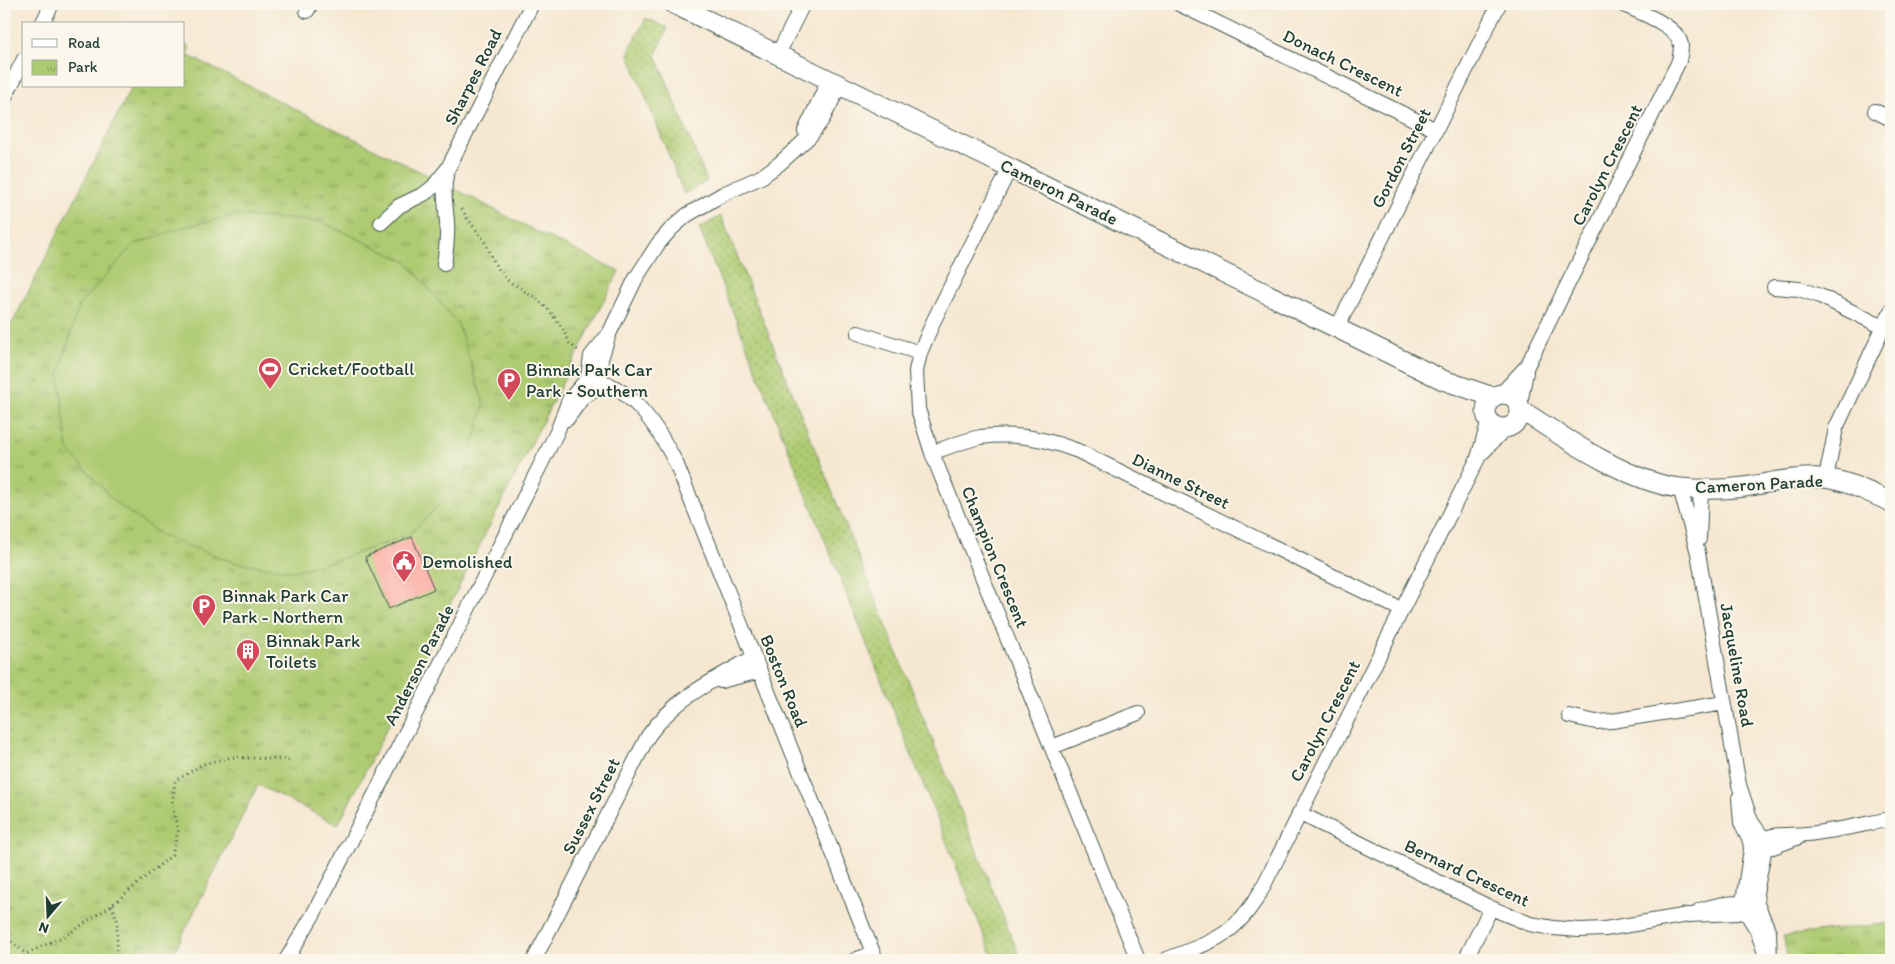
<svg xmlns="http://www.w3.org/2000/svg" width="1895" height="964" viewBox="0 0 1895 964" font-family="Itim,sans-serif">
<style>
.grass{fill:url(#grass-dots);stroke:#668453}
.park{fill:url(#park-tufts);stroke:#668453}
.pitch{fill:#aecb72;stroke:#668453}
.building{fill:#fba29a}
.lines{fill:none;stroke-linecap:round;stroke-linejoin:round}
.street-casing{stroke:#3f564c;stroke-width:16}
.secondary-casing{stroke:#3f564c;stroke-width:21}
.path{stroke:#3f564c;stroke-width:3;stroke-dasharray:1 4;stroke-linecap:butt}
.street{stroke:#fff;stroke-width:14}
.secondary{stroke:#fff;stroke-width:19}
.labels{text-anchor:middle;stroke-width:4;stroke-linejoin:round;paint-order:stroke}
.street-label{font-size:18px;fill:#1f3d34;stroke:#fbf7ec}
.poi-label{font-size:18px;fill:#1f3d34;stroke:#fbf7ec;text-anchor:start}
</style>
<defs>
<pattern id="grass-dots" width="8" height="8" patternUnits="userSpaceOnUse" patternTransform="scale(1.25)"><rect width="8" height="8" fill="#aecb72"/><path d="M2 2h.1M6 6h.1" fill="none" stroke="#8da65e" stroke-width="1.8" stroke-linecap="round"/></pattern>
<pattern id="park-tufts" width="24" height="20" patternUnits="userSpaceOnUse" patternTransform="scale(1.25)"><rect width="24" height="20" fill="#aecb72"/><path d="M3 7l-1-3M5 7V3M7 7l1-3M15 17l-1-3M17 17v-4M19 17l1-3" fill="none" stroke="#8da65e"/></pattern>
</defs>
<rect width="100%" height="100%" fill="#fbf7ec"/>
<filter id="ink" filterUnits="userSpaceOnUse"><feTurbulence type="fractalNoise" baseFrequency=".02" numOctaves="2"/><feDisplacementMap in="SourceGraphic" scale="10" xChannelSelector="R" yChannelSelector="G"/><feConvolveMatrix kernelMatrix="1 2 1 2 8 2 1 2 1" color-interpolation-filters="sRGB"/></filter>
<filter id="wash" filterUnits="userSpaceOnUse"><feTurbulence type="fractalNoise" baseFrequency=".0096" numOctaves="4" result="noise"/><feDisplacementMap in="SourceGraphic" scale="20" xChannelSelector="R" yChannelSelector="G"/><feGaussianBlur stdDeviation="1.12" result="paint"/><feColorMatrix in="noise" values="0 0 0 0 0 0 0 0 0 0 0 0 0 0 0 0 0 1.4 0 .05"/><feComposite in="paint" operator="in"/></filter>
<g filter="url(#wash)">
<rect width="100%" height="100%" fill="#f6e7d1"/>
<path class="grass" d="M646,18l22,10 -12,27 51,126 -23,13 -55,-139 1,-6z
M721,216l300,744h-27l-295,-732z"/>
<path class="park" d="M184,43l6,4 -3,8 272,136 78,41 82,39 -281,554 -80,-40 -88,175h-166v-636h8l120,-238h52z
M1891,923v37h-103l-5,-24z"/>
<path class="pitch" d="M237,215l85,7 85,40 51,62 26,80 -20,75 -54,55 -75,27 -42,10 -60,-9 -71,-26 -47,-34 -47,-52 -9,-75 20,-70 54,-60 50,-18z"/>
<g id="blocks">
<path class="building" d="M412,537l22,52 -45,20 -24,-52z"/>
</g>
</g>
<g filter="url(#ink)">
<use href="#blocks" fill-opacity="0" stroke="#3f564c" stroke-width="1"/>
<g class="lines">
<g class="street-casing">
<path id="street" d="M1179,4l257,126
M307,11l4,-7
M42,24l10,-20
M778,54l25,-50
M4,99l20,-40
M1875,111l16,8
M805,131l24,-51
M1010,168l-76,152 -14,33 -4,18 2,38 14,44 206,507
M381,223l18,-17 25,-12 9,-7 15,-19 84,-164
M444,264c2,-13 4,-27 3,-41 -1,-18 -5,-34 0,-52
M1774,287l25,2 21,7 63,31
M1337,328l162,-324
M858,333l62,20
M588,378c43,7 69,48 88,85l200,497
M1502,393l25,-27 152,-305c1,-5 2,-11 2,-16 -3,-20 -43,-33 -59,-41
M1520,404l6,-32
M567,419l16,-22 14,-8 3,-4 1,-26 8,-25 27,-56 22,-34 13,-15 16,-14 36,-21 38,-17 18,-13 31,-28 12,-16 18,-35
M1483,452l22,-24
M932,453c16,-6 33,-13 49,-16 34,-5 66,2 97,14l324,159
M1826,478l10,-50 55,-117
M1680,488l18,65 41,232 12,36 12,17 2,9 -9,46 1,11 12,28 1,28
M1699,539l2,-50
M721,681l39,-10
M1569,716l27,6 16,-1 112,-18
M1052,747l86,-34
M1739,798l2,25 9,18 1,8 -8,52 3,11 11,18 9,26
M1299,813l192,95 39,16 23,4 26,2 26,-1 83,-14 50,-2 19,-9
M1755,843c17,-11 33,-7 52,-9 28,-3 57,-10 84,-15
M1758,847h15l26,-10
M1700,910c18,-6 34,-9 52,-6
M286,960l27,-45 61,-119 183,-364 12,-32 19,-22 3,-22 18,-22
M534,960l114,-224c28,-39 66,-56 106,-79
M855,960l18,-7
M1165,960c47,-19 67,-21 95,-67l218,-435 11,-38
M1465,960l26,-52"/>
</g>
<g class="secondary-casing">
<path id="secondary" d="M674,4l769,376 50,17
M1486 411a17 17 0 1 1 34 0a17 17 0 1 1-34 0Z
M1521,410c42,27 109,73 159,78 22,2 43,2 64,-1 27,-4 52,-11 79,-9 23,2 47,15 68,24"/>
</g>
<path class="path" d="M462,209l5,9 17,22 12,26 11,14 30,19 12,11 14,19 7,15 9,7
M112,905l5,15v40
M4,935l22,19
M20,960l6,-6 44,-21 42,-28 60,-50 6,-24 -6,-26 3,-24 28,-17 28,-7 59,3"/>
<use href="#street" class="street"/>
<use href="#secondary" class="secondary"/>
</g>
</g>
<defs>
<g id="stadium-pin" transform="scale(1.25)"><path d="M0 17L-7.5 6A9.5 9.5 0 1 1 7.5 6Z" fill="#d1495b" stroke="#fbf7ec"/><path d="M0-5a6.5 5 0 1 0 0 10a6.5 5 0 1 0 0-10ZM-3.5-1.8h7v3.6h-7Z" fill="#fff"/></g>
<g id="parking-pin" transform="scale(1.25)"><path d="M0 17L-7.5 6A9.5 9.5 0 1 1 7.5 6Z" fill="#d1495b" stroke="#fbf7ec"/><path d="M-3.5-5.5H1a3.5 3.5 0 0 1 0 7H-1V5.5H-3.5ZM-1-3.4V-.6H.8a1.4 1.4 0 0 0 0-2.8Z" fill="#fff"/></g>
<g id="civic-pin" transform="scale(1.25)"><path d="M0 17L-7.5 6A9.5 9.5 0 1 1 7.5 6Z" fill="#d1495b" stroke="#fbf7ec"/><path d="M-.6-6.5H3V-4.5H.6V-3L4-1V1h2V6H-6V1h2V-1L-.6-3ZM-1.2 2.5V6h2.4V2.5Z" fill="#fff"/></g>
<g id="building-pin" transform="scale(1.25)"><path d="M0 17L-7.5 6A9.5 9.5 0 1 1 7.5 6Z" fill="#d1495b" stroke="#fbf7ec"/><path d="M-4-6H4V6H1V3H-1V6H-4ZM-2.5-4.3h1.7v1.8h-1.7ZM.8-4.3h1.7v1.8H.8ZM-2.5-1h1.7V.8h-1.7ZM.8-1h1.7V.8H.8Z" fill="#fff"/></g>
</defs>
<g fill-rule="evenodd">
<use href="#stadium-pin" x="270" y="369"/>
<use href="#parking-pin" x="509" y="380"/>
<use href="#civic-pin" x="404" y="562"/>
<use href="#parking-pin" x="204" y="606"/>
<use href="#building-pin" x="248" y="651"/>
</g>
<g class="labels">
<g class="street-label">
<text transform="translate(1343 63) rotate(26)" y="6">Donach Crescent</text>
<text transform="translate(473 77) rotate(-63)" y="6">Sharpes Road</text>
<text transform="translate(1401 158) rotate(-63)" y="6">Gordon Street</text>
<text transform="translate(1607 165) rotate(-63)" y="6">Carolyn Crescent</text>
<text transform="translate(1059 192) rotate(26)" y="6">Cameron Parade</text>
<text transform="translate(1181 481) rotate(26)" y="6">Dianne Street</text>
<text transform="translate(1759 484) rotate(-3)" y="6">Cameron Parade</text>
<text transform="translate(995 557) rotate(68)" y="6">Champion Crescent</text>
<text transform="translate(419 665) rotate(-63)" y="6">Anderson Parade</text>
<text transform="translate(1737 665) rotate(80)" y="6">Jacqueline Road</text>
<text transform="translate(784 681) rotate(68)" y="6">Boston Road</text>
<text transform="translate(1325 721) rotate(-63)" y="6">Carolyn Crescent</text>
<text transform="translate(591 806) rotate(-63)" y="6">Sussex Street</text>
<text transform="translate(1467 873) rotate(25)" y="6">Bernard Crescent</text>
</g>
<g class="poi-label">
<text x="288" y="375">Cricket/Football</text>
<text x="526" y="376">Binnak Park Car<tspan x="526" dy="21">Park - Southern</tspan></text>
<text x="422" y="568">Demolished</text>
<text x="222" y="602">Binnak Park Car<tspan x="222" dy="21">Park - Northern</tspan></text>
<text x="266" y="647">Binnak Park<tspan x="266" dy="21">Toilets</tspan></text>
</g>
</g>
<rect width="1895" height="964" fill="none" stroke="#fbf7ec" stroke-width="20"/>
<rect x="22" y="22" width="162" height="65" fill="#fbf7ec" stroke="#a3ada2"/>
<rect x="32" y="39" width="25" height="8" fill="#ffffff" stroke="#a3ada2"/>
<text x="68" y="48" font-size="15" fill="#1f3d34">Road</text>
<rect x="32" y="60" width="25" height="15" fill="url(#park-tufts)" stroke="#a3ada2"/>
<text x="68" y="72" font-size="15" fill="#1f3d34">Park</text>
<g transform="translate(48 916) rotate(199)" stroke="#fbf7ec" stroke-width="4" paint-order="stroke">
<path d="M0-4L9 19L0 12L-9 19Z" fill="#1f3d34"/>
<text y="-8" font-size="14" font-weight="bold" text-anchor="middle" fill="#1f3d34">N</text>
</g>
</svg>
